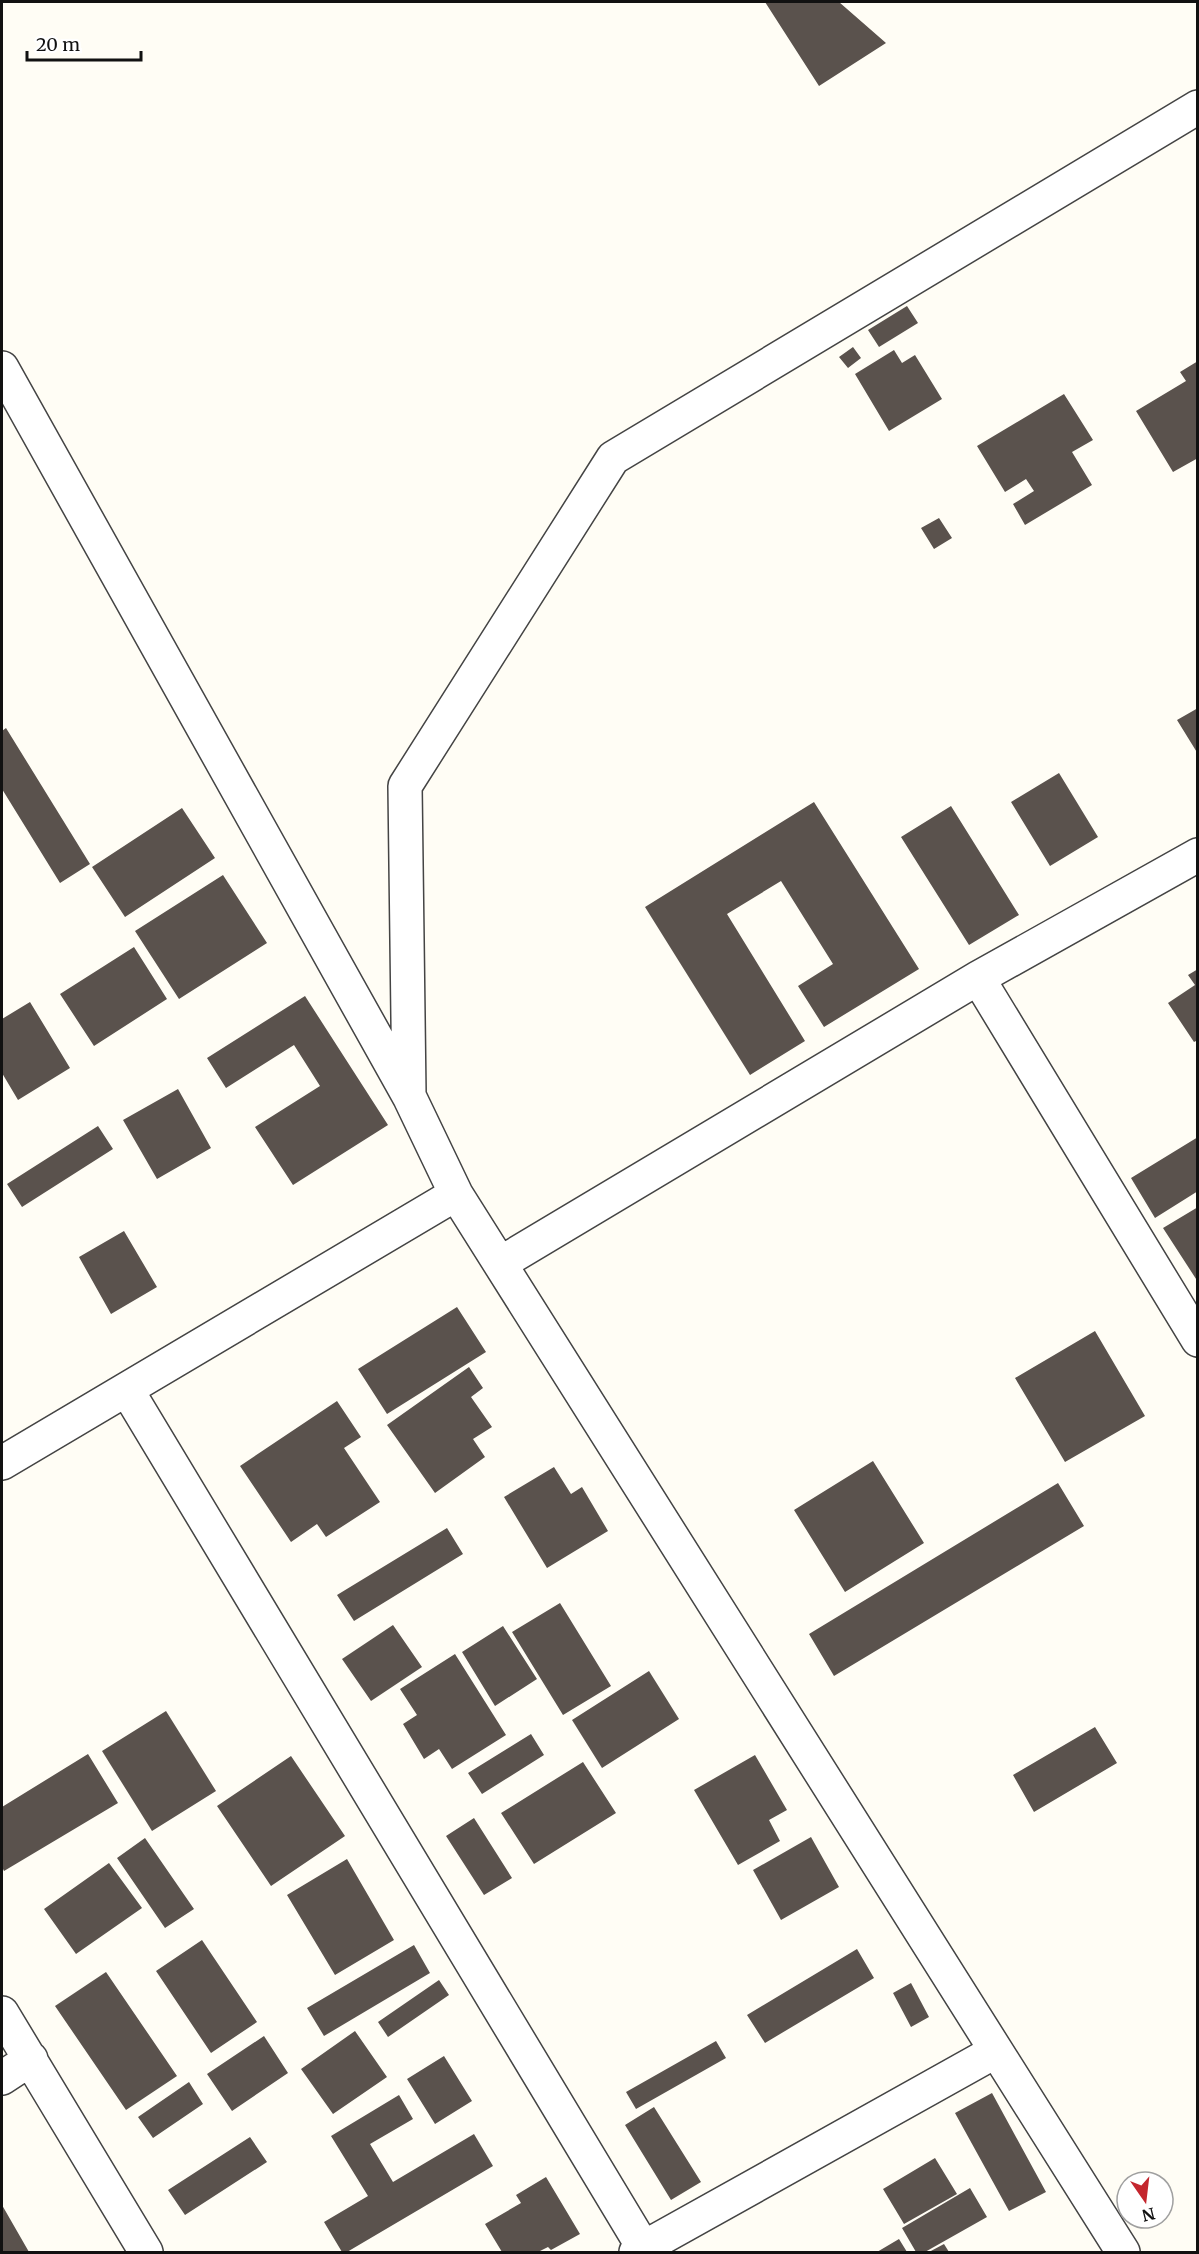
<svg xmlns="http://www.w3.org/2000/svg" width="1199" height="2254" viewBox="0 0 1199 2254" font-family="Merriweather,serif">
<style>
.building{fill:#5a524d}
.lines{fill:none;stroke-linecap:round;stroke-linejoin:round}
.minor-casing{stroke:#444;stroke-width:36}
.minor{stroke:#fff;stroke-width:33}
</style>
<rect width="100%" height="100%" fill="#fffdf5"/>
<path class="building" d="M765,2h74l47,41 -67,43z
M907,306l11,17 -39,24 -11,-17z
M853,347l8,11 -13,10 -9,-11z
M894,350l8,13 13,-8 27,44 -53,32 -34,-57z
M1198,361v97l-25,14 -37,-61 50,-30 -6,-9z
M1064,394l29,46 -21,12 20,33 -67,40 -12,-21 21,-13 -8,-12 -21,13 -28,-46z
M939,518l13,20 -18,11 -13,-21z
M1198,708v46l-21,-34z
M6,728l84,136 -30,19 -58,-94v-58z
M1059,773l39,64 -48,29 -39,-64z
M814,802l105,167 -95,58 -26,-41 35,-22 -52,-83 -54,33 78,127 -55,34 -105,-168z
M951,806l68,109 -50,30 -68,-108z
M182,808l33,50 -90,59 -33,-50z
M223,875l44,68 -88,56 -44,-68z
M134,947l33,52 -73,47 -34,-52z
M1198,969v71l-4,2 -26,-39 27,-18 -7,-10z
M305,996l83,129 -95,60 -38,-58 65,-41 -26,-41 -68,43 -19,-30z
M30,1002l40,66 -52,32 -16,-27v-54z
M178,1089l33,59 -54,31 -34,-59z
M98,1126l15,23 -91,58 -15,-23z
M1198,1137v54l-43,27 -24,-40z
M1198,1207v75l-35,-54z
M124,1231l33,56 -46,27 -32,-57z
M457,1307l29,45 -99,62 -29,-45z
M1095,1331l50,85 -80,46 -50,-84z
M469,1367l14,21 -12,9 21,30 -19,12 12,18 -50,36 -48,-68z
M337,1401l24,36 -17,11 36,54 -54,35 -9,-13 -26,18 -51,-76z
M873,1461l51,82 -79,49 -51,-82z
M554,1467l17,27 11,-7 26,44 -61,37 -43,-71z
M1058,1483l26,43 -250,150 -25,-42z
M447,1528l16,26 -109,67 -17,-26z
M560,1603l51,83 -48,29 -51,-83z
M393,1625l29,42 -51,34 -29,-42z
M503,1626l34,53 -42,27 -33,-54z
M455,1654l51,81 -54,34 -13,-20 -15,10 -21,-35 14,-9 -17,-26z
M649,1671l30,48 -77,49 -30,-48z
M166,1711l50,80 -64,40 -50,-80z
M1095,1727l22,36 -83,49 -21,-37z
M531,1734l13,21 -62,39 -14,-21z
M88,1754l30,49 -114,68 -2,-4v-60z
M755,1755l32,55 -18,10 11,21 -42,24 -44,-75z
M291,1756l54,80 -74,50 -54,-80z
M583,1762l33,51 -82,51 -33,-51z
M474,1818l38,60 -28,17 -38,-59z
M811,1837l28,50 -58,33 -28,-50z
M145,1838l49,71 -29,19 -48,-70z
M347,1859l47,81 -59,35 -48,-80z
M109,1863l33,45 -66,46 -32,-45z
M202,1940l55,82 -46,31 -55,-82z
M414,1945l16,28 -106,63 -17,-28z
M857,1949l17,29 -109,65 -18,-28z
M106,1972l71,104 -51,34 -71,-104z
M439,1980l10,15 -61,42 -10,-15z
M911,1983l18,34 -18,10 -18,-34z
M355,2031l32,46 -54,37 -32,-45z
M264,2036l24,37 -56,38 -25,-37z
M716,2041l10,17 -90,51 -10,-17z
M444,2056l28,45 -37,23 -28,-45z
M189,2082l14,22 -50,34 -15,-21z
M992,2093l54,99 -37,19 -54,-98z
M399,2095l14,24 -43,25 23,38 81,-48 19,32 -146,86h-5l-18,-30 44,-26 -37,-60z
M654,2107l47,75 -30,18 -46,-75z
M250,2137l17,25 -82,53 -17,-25z
M935,2158l22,36 -53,30 -21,-35z
M546,2177l34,57 -29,16 -3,-3 -10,5h-36l-17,-28 36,-21 -5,-8z
M970,2188l17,29 -62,35h-9l-14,-24z
M2,2205l27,47h-27z
M899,2239l8,13h-30z
M944,2244l5,8h-20z"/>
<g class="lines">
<g class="minor-casing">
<path id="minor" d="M2,368l408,730 46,96 667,1058
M978,978l220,362
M409,1094l-4,-308 208,-328 585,-351
M501,1263l477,-285 220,-123
M127,1390l519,862
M2,1463l454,-269
M2,2013l144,239
M2,2078l29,-19
M636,2252l360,-201"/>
</g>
<use href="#minor" class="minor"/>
</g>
<rect width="1199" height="2254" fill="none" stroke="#111111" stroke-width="6"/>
<g transform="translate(1145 2200) rotate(166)"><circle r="28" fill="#ffffff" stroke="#a0a0a0" stroke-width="1.5"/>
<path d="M0-4.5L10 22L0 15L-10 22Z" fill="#c4262e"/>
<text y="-9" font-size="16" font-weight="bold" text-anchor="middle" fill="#111111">N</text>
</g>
<path d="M27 51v9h114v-9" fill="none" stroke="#111111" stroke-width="3"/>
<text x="36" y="51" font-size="18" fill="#111111" stroke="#ffffff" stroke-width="4.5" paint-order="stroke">20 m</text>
</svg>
